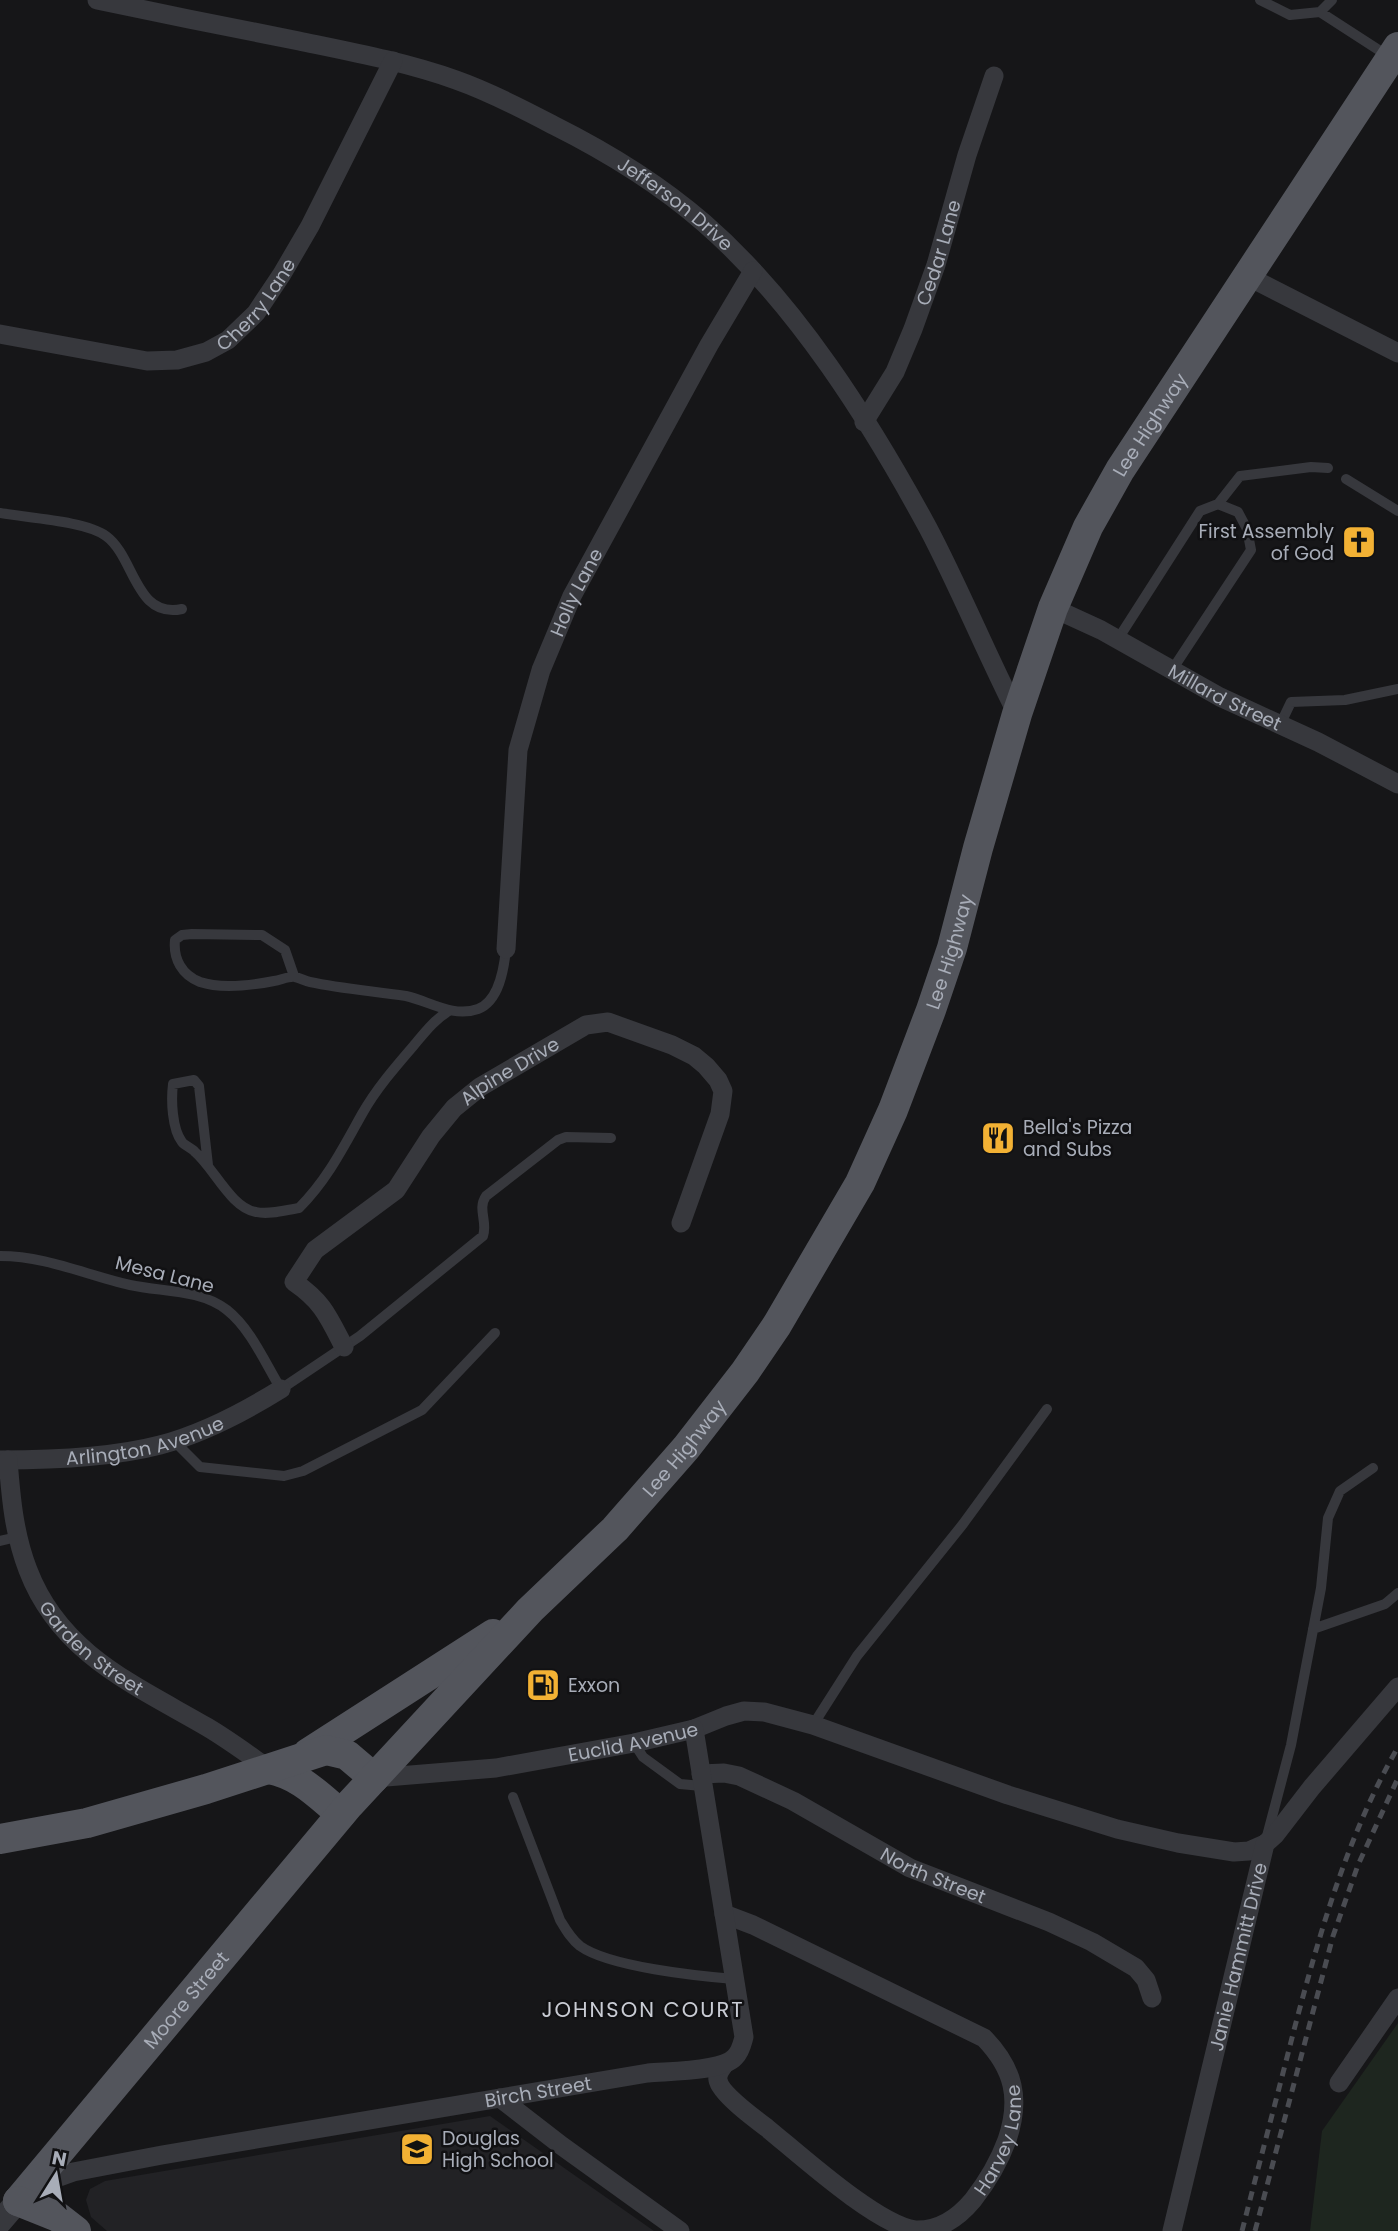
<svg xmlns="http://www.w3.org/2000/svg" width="1398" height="2231" viewBox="0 0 1398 2231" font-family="Poppins,sans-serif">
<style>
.built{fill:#222225}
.green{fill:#1e261f}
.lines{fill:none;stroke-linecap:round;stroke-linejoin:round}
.service{stroke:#37383d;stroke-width:10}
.minor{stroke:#37383d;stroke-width:19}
.tertiary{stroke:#37383d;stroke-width:24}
.primary{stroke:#53555c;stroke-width:30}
.rail{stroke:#4a4c52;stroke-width:5;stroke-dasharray:9 7;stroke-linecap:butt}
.labels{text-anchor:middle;stroke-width:5;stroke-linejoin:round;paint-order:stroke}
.street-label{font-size:19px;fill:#a8adb8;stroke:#111113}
.poi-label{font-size:19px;fill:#a8adb8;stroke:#111113;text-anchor:start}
.neighbourhood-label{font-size:21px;letter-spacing:2px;fill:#c9ccd4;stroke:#111113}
</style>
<rect width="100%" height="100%" fill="#161618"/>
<path class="built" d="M490,2116l164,115h-547l-16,-14 -5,-17 4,-11 15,-8z"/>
<path class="green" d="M1398,2023v208h-88l12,-100z"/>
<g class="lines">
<path class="service" d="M1260,0l30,15 30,-3 12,-12
M1320,12l68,44
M1346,479l52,32
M1218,504l22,-28 71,-9 17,1
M0,513c27,5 86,8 106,23 29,21 29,83 76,73
M1118,639l82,-128 18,-7 20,8 9,17 4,21 -79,120
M1280,725l11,-23 54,-2 53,-11
M294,976l-9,-26 -23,-15 -70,-1 -10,1 -7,5c-2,19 7,35 25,42 21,7 53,3 74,-1 7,-1 15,-5 21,-4 5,1 10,4 15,5 32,7 64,9 96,14 23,5 47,22 72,13 21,-8 26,-40 28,-60
M208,1165l-9,-79 -5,-6 -21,4c-2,16 -1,45 9,58 3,4 10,6 13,10 19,16 36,56 61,60 13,3 30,-2 43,-4 28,-28 44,-60 63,-94 14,-25 34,-48 53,-70 10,-12 20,-25 34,-33
M0,1256c46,0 86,19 130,29 32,7 70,4 97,25 24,19 38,53 54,79l79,-53 123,-100c5,-14 -6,-27 3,-40l72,-56 8,-3 45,1
M174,1441l26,26 84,9 19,-5 119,-61 73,-77
M0,1541l17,-4
M1313,1629l72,-25 13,-11
M813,1725l44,-69 106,-132 84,-115
M634,1743l9,14 37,27 22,2
M513,1797l47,123c6,10 11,19 20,26 29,21 118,30 154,33
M1267,1836l24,-91 30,-157 7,-70 12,-27 33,-23"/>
<g class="minor">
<path id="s1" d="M97,0c67,14 135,28 202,41 53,11 106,21 157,39 34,12 65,28 97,45 54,27 105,58 151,98 92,80 166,198 224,305 32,61 58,125 89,186"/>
<path d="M1247,276l151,77"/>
<path id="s2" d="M0,334l147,27 30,-1 29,-8 22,-12 28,-27 26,-39 28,-48 83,-165"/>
<path id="s3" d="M864,422l31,-50 18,-43 23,-64 31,-110 27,-79"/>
<path id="s4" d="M1053,608l48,22 119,67 98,45 80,42"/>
<path id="s5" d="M506,949l12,-199 23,-80 31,-74 137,-251 44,-74"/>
<path id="s6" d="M344,1347c-16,-31 -21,-45 -50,-65l21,-32 81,-60 35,-54 23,-28 26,-21 106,-62 22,-3 64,23 22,11 12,10 12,14 5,11 -3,23 -39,109"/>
<path id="s7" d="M0,1460c47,0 114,-3 160,-15 42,-11 84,-33 121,-56"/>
<path id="s8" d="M8,1460c3,38 6,74 20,110 32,84 107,115 179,157 22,13 42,28 62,42"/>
<path id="s9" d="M701,1774l23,-1 15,3 54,25 117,67 139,54 43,20 44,26 10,12 6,18"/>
<path id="s10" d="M374,1778l122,-10 138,-25 60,-14 32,-13 18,-5 20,1 49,13 195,70 109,34 61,14 56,9 15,-1 16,-7"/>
<path id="s11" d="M724,2065c-4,5 -7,9 -6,15 2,13 37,39 49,48 32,26 110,97 148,102 25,1 43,-12 58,-30 14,-18 26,-38 34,-60 14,-41 7,-71 -23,-102l-231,-113 -29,-11"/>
<path d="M1339,2083l59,-85"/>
<path d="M500,2098l62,48 118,85"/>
<path id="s12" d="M33,2190l15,-9 25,-9 89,-17 486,-82c20,-2 74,-1 87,-16 6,-6 7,-13 9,-20l-50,-308"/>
<path id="s13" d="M1172,2231l93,-387 10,-9 37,-48 86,-100"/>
</g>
<path class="tertiary" d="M0,2222l18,-21"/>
<g class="primary">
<path d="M308,1753l185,-119"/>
<path d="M269,1769c31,6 49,26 72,45"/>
<path d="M0,1839l87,-16 119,-34 120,-39 21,5 27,23"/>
<path id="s14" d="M18,2201l331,-396 181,-195 85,-81 71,-81 59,-76 32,-47 83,-142 33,-73 38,-100 21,-62 26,-100 39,-134 36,-106 35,-81 32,-57 278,-423"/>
<path d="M18,2201l40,16 18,14"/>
</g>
<path class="rail" d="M1242,2231c17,-67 35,-134 52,-201 26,-98 53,-194 104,-283
M1255,2231l78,-295 25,-71 40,-87"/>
</g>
<defs>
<g id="church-square" transform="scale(1.75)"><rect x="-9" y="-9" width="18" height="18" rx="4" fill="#f2b134" stroke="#111113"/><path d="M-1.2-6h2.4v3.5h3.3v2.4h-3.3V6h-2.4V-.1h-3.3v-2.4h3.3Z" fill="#111"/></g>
<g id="restaurant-square" transform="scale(1.75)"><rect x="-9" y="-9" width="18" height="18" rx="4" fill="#f2b134" stroke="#111113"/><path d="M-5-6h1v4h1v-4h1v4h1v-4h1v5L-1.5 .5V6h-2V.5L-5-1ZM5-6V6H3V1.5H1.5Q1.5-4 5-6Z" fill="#111"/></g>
<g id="fuel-square" transform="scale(1.75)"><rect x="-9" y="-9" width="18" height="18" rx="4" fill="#f2b134" stroke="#111113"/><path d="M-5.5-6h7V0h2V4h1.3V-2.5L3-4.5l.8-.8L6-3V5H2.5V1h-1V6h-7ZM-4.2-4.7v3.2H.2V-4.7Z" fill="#111"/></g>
<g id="school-square" transform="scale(1.75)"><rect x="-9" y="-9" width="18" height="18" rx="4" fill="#f2b134" stroke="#111113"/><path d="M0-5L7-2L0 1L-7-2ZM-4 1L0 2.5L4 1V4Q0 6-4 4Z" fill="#111"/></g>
</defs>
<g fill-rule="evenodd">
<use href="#church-square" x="1359" y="542"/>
<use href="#restaurant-square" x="998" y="1138"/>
<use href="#fuel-square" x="543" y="1685"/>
<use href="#school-square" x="417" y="2149"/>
</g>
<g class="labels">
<g class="street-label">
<text dy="7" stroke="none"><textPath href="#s1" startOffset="621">Jefferson Drive</textPath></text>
<text dy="7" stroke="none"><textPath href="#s3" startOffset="186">Cedar Lane</textPath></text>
<text dy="7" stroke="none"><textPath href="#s2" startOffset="280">Cherry Lane</textPath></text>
<text dy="7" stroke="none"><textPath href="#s14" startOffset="2140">Lee Highway</textPath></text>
<text dy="7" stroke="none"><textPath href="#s5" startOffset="368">Holly Lane</textPath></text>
<text dy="7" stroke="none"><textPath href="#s4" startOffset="194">Millard Street</textPath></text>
<text dy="7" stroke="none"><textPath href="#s14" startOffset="1573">Lee Highway</textPath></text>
<text dy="7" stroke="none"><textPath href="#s6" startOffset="390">Alpine Drive</textPath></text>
<text transform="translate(165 1274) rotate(14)" y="7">Mesa Lane</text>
<text dy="7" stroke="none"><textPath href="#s7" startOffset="147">Arlington Avenue</textPath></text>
<text dy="7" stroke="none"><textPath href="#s14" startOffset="1006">Lee Highway</textPath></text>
<text dy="7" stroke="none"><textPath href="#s8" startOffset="215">Garden Street</textPath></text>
<text dy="7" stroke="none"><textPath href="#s10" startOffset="262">Euclid Avenue</textPath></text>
<text dy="7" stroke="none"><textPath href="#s9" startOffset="257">North Street</textPath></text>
<text dy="7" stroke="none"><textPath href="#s13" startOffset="282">Janie Hammitt Drive</textPath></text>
<text dy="7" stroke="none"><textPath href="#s14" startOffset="262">Moore Street</textPath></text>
<text dy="7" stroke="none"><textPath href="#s12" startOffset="516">Birch Street</textPath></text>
<text dy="7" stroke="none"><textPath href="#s11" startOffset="402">Harvey Lane</textPath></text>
</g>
<g class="poi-label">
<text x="1334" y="538" text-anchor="end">First Assembly<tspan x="1334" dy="22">of God</tspan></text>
<text x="1023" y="1134">Bella's Pizza<tspan x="1023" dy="22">and Subs</tspan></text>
<text x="568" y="1692">Exxon</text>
<text x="442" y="2145">Douglas<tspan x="442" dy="22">High School</tspan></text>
</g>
<g class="neighbourhood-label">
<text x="643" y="2017">JOHNSON COURT</text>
</g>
</g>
<g transform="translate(56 2175) rotate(11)" stroke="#111113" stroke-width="5" paint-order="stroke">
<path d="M0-5L12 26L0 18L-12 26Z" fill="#a8adb8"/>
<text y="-10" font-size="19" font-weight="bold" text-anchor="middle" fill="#a8adb8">N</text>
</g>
</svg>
